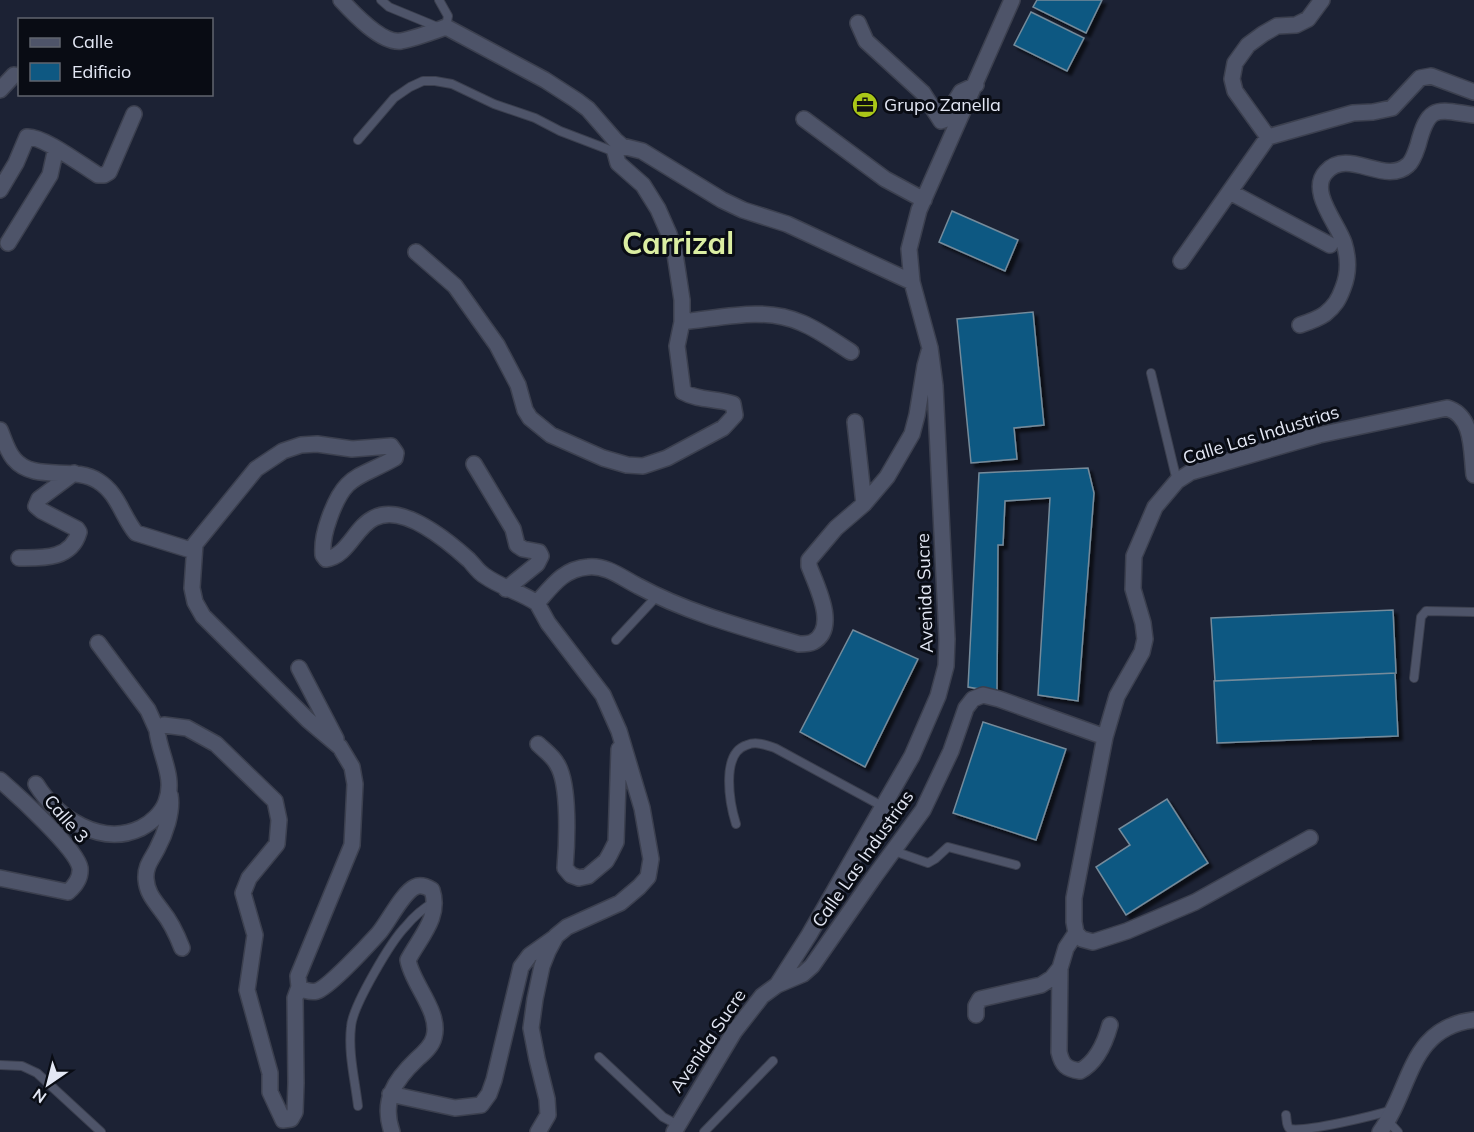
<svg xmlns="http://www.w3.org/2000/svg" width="1474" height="1132" viewBox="0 0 1474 1132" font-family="Mulish,sans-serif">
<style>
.building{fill:#0e5882;stroke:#758b9b;stroke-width:1.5;filter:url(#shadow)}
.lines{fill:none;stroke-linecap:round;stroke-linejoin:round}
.service-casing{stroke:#3c404f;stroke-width:10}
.minor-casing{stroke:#3c404f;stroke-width:18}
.service{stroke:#4e5469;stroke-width:8}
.minor{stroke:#4e5469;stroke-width:15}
.labels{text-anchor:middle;stroke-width:6;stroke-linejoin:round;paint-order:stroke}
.poi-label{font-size:18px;fill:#e3e7f4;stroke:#090c14;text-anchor:start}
.street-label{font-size:18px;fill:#e3e7f4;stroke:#090c14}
.town-label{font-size:30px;font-weight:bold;fill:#dbeea2;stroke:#090c14}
</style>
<defs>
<filter id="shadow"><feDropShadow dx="4" dy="4" stdDeviation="1.5" flood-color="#0009"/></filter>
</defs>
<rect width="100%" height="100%" fill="#1c2234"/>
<path class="building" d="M1037,0h65l-16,33 -53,-26z
M1031,12l53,26 -17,33 -53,-26z
M952,211l66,29 -13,31 -66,-29z
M1033,312l11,113 -30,3 3,31 -46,4 -14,-144z
M1088,468l6,25 -16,208 -40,-6 12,-197 -45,3 -2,44h-5l-1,147 -29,-5 11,-214z
M1393,610l3,63 -181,8 -4,-63z
M853,630l65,29 -53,108 -65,-35z
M1395,673l3,63 -181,7 -3,-62z
M983,722l83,27 -30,91 -83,-27z
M1167,799l41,64 -82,52 -30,-48 34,-22 -11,-16z"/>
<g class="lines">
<g class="service-casing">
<path id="service" d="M381,0l8,7 51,21
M439,0l9,16 -2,11
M358,140l36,-42 16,-11 13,-6h12l17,3 42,20 41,14 25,13 55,21
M1151,373l26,108
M616,640l41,-44
M1414,678l7,-61 5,-6 48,1
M736,824c-6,-19 -16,-71 11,-79 9,-4 19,0 28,3l107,58
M894,851l34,12 7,-4 13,-12 68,18
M599,1057l64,60 15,8
M0,1065l22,1 15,7 64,59
M358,1106c-3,-26 -10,-53 -7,-79 1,-20 40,-86 55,-101 8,-10 18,-18 28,-24
M1286,1115c1,5 0,11 4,14 17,3 83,-13 102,-19
M1388,1121l10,11
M704,1132l69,-71"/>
</g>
<g class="minor-casing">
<path id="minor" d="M341,0c12,13 41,44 60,41 15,-3 31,-9 45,-14l99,53 31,20 12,9 27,31 7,6
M858,23l8,18 57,52 18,28 3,-1 17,-28 15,-7
M0,90l14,-15
M804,119l81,60 39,21
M1268,137l85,-24 20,-1 19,-4 28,-30 11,-2 43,16
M0,190l16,-27 11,-26c15,-2 56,29 71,38h6l5,-3 25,-58
M1230,192l100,53
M8,243l42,-68 6,-27
M416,252l39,34 42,59 21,40 7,25 5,8 21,17 52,23 24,7 16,1 24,-8 56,-30 12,-13 -2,-11c-16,-6 -34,-3 -50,-12l-6,-46 5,-24v-22l-7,-46 -6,-20 -11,-25 -15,-24 -25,-22 -3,-11 7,-6 20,5 80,49 21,10 44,14 125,58
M1181,261l87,-124 -33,-46 -3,-12 3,-16 13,-18 15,-11 14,-8 19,-1 12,-6 14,-19
M682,322c40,-4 81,-16 120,1 17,7 33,19 49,29
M1300,325c9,-3 18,-6 25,-11 10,-8 14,-15 18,-26 6,-15 6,-29 1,-45 -6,-19 -36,-52 -18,-71 22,-25 59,14 82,-7 5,-4 8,-14 10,-20 11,-42 19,-35 56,-30
M855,422l9,82
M0,430c4,9 7,21 14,29 20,24 60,6 84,22 20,12 24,35 38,52l58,18
M474,464l39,65 4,16 6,4 16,3 2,4 -4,8 -31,25
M19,558c23,0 52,2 60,-26l-2,-3 -35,-18 -6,-5 3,-7 35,-26
M98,643l50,67 9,20
M299,668l37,71
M1105,737l-31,161v24l2,11 6,6 11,3 34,-11 68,-29 115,-64
M538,744c6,6 15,12 19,20 13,20 10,80 8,104l6,7 8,3 9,-2 18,-15 4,-7 6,-12 3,-93
M0,780c16,14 77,69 80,88 1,10 -5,18 -12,24l-68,-14
M36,784c21,34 65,63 105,44 10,-5 21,-15 25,-26 10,-24 -7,-49 -9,-72l7,-5 23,3 29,16 59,57 4,19 -2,24 -28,34 -6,15 12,42 -8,55 23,83v19l13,28 8,-1 4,-7 1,-29 -1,-85 4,-11
M170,795c3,17 -5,39 -13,54 -5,10 -12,17 -11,30 1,14 8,21 16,32 9,11 15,24 20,37
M1076,933l-10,15 -6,20 -1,84c3,13 7,17 21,19 17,-9 25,-28 30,-46
M777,985l26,-11 9,-8 62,-89 49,-67 28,-59 15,-43 7,-9 10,-4 16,4 106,38 12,-41 25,-44 3,-13 -2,-16 -10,-34 1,-33 21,-49 22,-26 14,-9 128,-37 128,-27c27,8 24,43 27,67
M976,1015v-9l4,-7 61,-14 11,-7 8,-10
M390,1094l65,14 26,-3 8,-11 5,-14 27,-113 9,-12 24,-17
M392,1132c-11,-32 3,-52 25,-73 7,-6 15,-13 17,-22 7,-25 -22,-53 -26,-77 12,-23 33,-43 24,-70 -5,-3 -11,-6 -17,-3 -13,6 -27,36 -37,47 -10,11 -49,53 -61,57 -7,2 -13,-1 -18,-4l-1,-11 54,-131 3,-61 -3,-17 -12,-20 -32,-27 -105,-104 -8,-14 -3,-14 3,-44 61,-75 27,-18 18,-6 16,-1 35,5 39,-3 5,7 -1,5c-37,21 -50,15 -66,61 -4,11 -7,24 -6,36l3,4c22,-3 29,-32 48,-41 29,-15 74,23 95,42 5,5 9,12 16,16 17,12 36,16 52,27
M538,1132l10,-17 -1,-16 -10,-40 -6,-31 4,-29 7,-33 6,-15 8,-15 11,-9 53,-24 19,-16 9,-10 3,-18 -9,-51 -23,-77 -16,-36 -55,-72 -11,-20c15,-17 26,-34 51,-36 19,-2 34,11 50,19 50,27 107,42 161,58 4,0 10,0 14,-2 26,-14 3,-57 -4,-76v-6l27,-32 28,-24 23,-27 25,-43 5,-19 8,-49 5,-18
M674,1132l60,-100 28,-36 15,-11 32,-50 103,-179 26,-60 8,-30 1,-27 -12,-253 -5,-38 -18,-66 -3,-33 10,-39 93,-210
M1380,1132c32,-43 28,-104 94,-112"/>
</g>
<use href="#service" class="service"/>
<use href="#minor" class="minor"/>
</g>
<defs>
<g id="office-disc" transform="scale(1.35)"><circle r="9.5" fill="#aac718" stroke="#090c14"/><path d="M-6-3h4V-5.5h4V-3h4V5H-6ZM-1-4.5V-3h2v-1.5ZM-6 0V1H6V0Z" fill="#111"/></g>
</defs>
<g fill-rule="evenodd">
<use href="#office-disc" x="865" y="105"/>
</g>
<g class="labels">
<g class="poi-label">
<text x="884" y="111">Grupo Zanella</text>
</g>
<g class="street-label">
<text transform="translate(1261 435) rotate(-17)" y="6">Calle Las Industrias</text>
<text transform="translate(925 593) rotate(-92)" y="6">Avenida Sucre</text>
<text transform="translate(66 819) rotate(49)" y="6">Calle 3</text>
<text transform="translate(863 859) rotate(-55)" y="6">Calle Las Industrias</text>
<text transform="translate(708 1041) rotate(-56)" y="6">Avenida Sucre</text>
</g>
<g class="town-label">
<text x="678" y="254">Carrizal</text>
</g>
</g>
<rect x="18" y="18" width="195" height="78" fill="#090c14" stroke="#60646e" stroke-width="1.5"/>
<rect x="30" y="38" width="30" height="9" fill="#4e5469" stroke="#60646e" stroke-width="1.5"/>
<text x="72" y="48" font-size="18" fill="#e3e7f4">Calle</text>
<rect x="30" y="63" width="30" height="18" fill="#0e5882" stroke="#60646e" stroke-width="1.5"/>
<text x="72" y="78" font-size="18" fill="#e3e7f4">Edificio</text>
<g transform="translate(48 1084) rotate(215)" stroke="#090c14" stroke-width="4.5" paint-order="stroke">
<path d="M0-4.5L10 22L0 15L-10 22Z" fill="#e3e7f4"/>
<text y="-9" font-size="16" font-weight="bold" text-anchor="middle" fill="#e3e7f4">N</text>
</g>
</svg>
